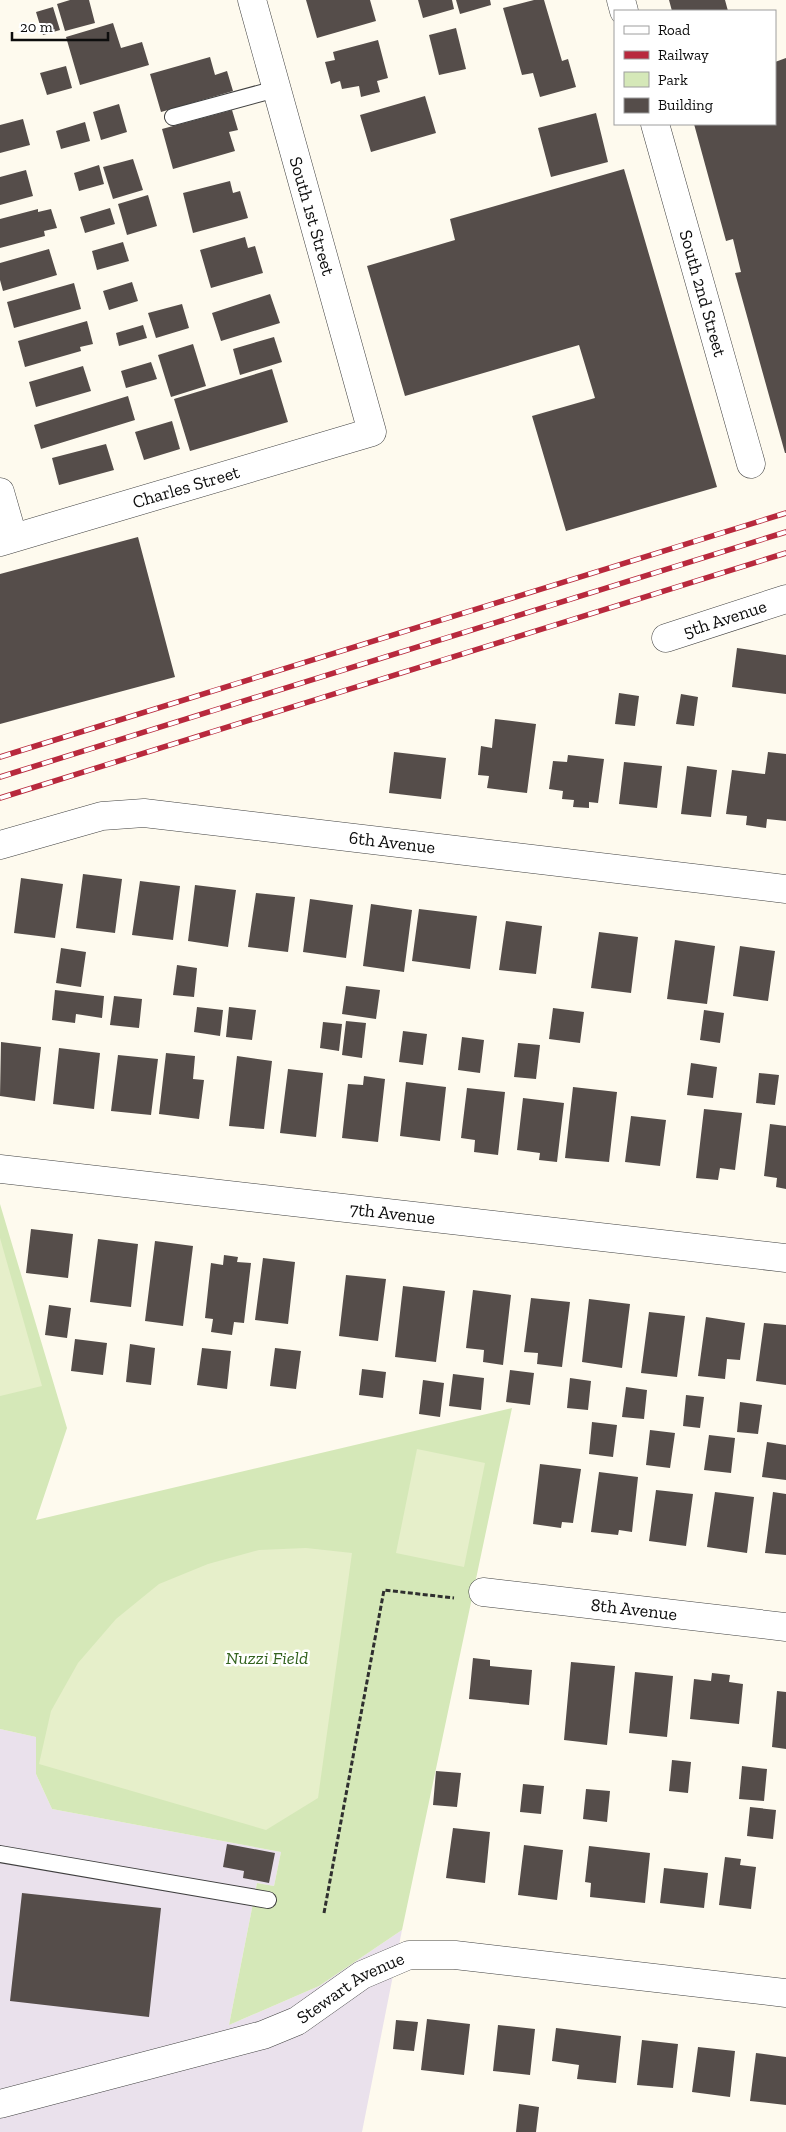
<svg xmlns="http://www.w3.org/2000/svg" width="786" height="2132" viewBox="0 0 786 2132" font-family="'Zilla Slab',serif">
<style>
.industrial{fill:#eae1ec}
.green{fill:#d5e8b8}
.pitch{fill:#e6efca}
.building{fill:#554d4a}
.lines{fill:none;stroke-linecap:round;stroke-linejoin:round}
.lane-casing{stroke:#404040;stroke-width:18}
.street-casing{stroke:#404040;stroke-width:29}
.path{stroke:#2f2f2f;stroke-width:3;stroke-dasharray:5 2.5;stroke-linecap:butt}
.lane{stroke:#fff;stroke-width:16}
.street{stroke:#fff;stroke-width:28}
.rail-casing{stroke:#b8293d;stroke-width:5.5}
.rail{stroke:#fff;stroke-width:4;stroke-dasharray:11;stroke-linecap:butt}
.labels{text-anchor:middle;stroke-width:5;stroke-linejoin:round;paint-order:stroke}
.street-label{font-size:18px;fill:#0d0d0d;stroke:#fff}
.park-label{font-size:18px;font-style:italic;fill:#33631f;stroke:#fff}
</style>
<rect width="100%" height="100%" fill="#fefaee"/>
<path class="industrial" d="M0,1729l36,8v37l16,35 229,43 -7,34 -17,-3 -28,142 90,-39 83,-56 -40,202h-362z"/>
<path class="green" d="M0,1204l67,224 -31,92 476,-112 -110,522 -83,56 -90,39 28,-142 17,3 7,-34 -229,-43 -16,-35v-37l-36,-8z"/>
<path class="pitch" d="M0,1238l42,148 -42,10z
M417,1449l68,14 -21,104 -68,-14z
M306,1548l46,5 -34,245 -52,32 -227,-66 12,-53 27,-48 38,-44 43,-35 49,-20 51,-14z"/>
<path class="building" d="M70,0h19l6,23 -30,8 -8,-27z
M306,0h64l6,21 -59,17z
M418,0h34l2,9 -31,9z
M456,0h34l1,5 -31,9z
M534,0h10l18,61 6,-2 8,28 -36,10 -7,-24 -11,2 -19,-67z
M669,0h56l3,11h-56z
M53,7l7,23 -17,5 -7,-23z
M113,23l8,25 21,-6 7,23 -69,20 -14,-48z
M456,28l10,41 -27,6 -10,-40z
M378,40l10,38 -11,3 3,11 -19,5 -2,-11 -17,3 -2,-8 -9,3 -6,-22 10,-2 -2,-8z
M210,57l5,18 12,-4 6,20 -72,21 -11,-38z
M786,58v395h-1l-50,-180 6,-1 -8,-33 -7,2 -32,-117h81v-62z
M66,66l6,22 -25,7 -7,-22z
M425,96l11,37 -65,19 -11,-37z
M119,104l8,28 -26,8 -8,-28z
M232,110l6,20 -9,2 6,19 -62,18 -11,-40z
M596,113l12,49 -57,15 -13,-49z
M23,119l7,26 -30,8v-28z
M85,122l5,19 -29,8 -5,-18z
M133,159l10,31 -30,9 -10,-32z
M99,165l5,19 -25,7 -5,-18z
M624,169l93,318 -151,44 -34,-115 63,-18 -16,-53 -174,51 -38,-130 88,-26 -5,-21z
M26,170l7,26 -33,9v-28z
M230,181l3,12 7,-2 8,27 -55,15 -10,-40z
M148,195l9,31 -30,9 -9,-31z
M110,208l5,16 -30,9 -5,-16z
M38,209v3l13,-3 6,19 -13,3 1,5 -45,12v-29z
M245,237l3,11 7,-2 8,27 -52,15 -11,-38z
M123,242l6,19 -32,9 -5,-19z
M49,249l8,26 -54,16 -3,-11v-17z
M132,282l6,19 -29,9 -6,-19z
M74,283l7,26 -67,19 -7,-26z
M270,294l10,29 -59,18 -9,-28z
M182,304l7,24 -33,10 -8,-25z
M87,321l6,23 -13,3 1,4 -56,16 -7,-26z
M143,325l4,13 -28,8 -3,-13z
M274,337l8,25 -42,13 -7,-26z
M193,344l13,42 -35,11 -13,-42z
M151,362l6,17 -31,9 -5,-17z
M83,366l8,25 -55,16 -7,-25z
M272,369l16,53 -98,29 -16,-52z
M128,396l7,24 -94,29 -7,-24z
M172,421l8,28 -36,11 -9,-28z
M106,444l8,26 -55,15 -7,-27z
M138,537l37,140 -175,47v-150z
M737,648l49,7v39l-54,-7z
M619,693l20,3 -4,30 -20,-2z
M681,694l17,3 -4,29 -18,-2z
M495,719l41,5 -9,69 -40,-5 2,-12 -11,-1 3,-29 11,2z
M394,752l52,6 -5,41 -52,-6z
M768,752l18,2v67l-19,-2 -1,9 -20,-3 1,-9 -21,-2 6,-44 33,4z
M568,755l36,4 -6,44 -9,-1v6l-16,-1 1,-7 -12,-1 1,-8 -14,-2 4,-28 14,1z
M624,762l38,4 -5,42 -38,-4z
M687,766l30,4 -6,47 -30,-3z
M83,874l39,5 -7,54 -39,-5z
M21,878l42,6 -8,54 -41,-5z
M140,881l40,5 -7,54 -41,-5z
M195,885l41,5 -8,57 -40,-6z
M256,893l39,4 -7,55 -40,-5z
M310,899l43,6 -7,53 -43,-6z
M371,904l41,6 -8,62 -41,-6z
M419,909l58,7 -7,53 -58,-8z
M506,921l36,5 -6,48 -37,-4z
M599,932l39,5 -7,56 -40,-5z
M675,940l40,6 -8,58 -40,-5z
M740,946l35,5 -7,50 -35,-5z
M61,948l25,4 -5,35 -25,-4z
M177,965l20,3 -3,29 -21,-2z
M346,986l34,4 -4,29 -34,-5z
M55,990l49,6 -2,22 -26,-4 -1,9 -23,-3z
M114,996l28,3 -3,29 -29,-3z
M197,1007l26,3 -3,26 -26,-4z
M229,1007l27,3 -4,30 -26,-3z
M553,1008l31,4 -4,31 -31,-4z
M704,1010l20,3 -4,30 -20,-3z
M346,1021l20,2 -4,35 -20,-3z
M323,1022l19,2 -3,27 -19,-3z
M403,1031l24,3 -4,31 -24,-3z
M462,1037l22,3 -4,33 -22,-3z
M1,1042l40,5 -6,54 -35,-5z
M518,1043l22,2 -4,34 -22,-2z
M59,1048l41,5 -6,56 -41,-5z
M166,1053l29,3 -2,23 11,1 -5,39 -40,-5z
M118,1055l40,4 -7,56 -40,-4z
M237,1056l35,5 -8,68 -35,-3z
M691,1063l26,4 -4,31 -26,-3z
M288,1069l35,4 -7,64 -36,-4z
M759,1073l20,2 -4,30 -19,-2z
M364,1076l21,3 -7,63 -36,-4 6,-54 15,1z
M406,1082l40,5 -6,54 -40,-5z
M573,1087l44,5 -8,70 -44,-4z
M467,1088l38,4 -7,63 -24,-3 1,-12 -14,-2z
M523,1098l41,5 -7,59 -18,-2 1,-7 -23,-3z
M704,1109l38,4 -7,57 -15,-2 -2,12 -22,-2z
M631,1116l35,4 -6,46 -35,-4z
M770,1124l16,2v63l-10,-2 1,-9 -13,-2z
M31,1229l42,5 -5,44 -42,-5z
M98,1239l40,5 -7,63 -41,-5z
M155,1241l38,5 -10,80 -38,-5z
M224,1255l14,2 -1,5 14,1 -7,60 -10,-1 -2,13 -21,-3 2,-13 -8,-1 6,-55 12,2z
M263,1258l32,4 -7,62 -33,-4z
M346,1275l40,4 -8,62 -39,-5z
M403,1286l42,5 -9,71 -41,-5z
M473,1290l38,5 -8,70 -20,-3 1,-12 -18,-2z
M531,1298l39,4 -8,65 -25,-3 1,-11 -14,-1z
M589,1299l41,5 -8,64 -40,-6z
M49,1305l22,3 -4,30 -22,-3z
M649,1312l36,4 -8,61 -36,-4z
M706,1317l39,6 -5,37 -13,-1 -2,20 -27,-3z
M764,1323l22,2v60l-30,-4z
M75,1339l32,4 -4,32 -32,-4z
M130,1344l25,4 -4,37 -25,-3z
M202,1348l29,3 -4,38 -30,-4z
M275,1348l26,3 -5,38 -26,-3z
M362,1369l24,3 -3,26 -24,-3z
M510,1370l24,3 -4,32 -24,-3z
M453,1374l31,4 -3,32 -32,-4z
M570,1378l21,3 -3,29 -21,-2z
M423,1380l21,3 -4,34 -21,-3z
M626,1387l21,3 -3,29 -22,-2z
M686,1395l18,2 -4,31 -17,-2z
M740,1402l22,3 -4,29 -21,-2z
M592,1422l25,3 -4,32 -24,-3z
M650,1430l25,3 -5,35 -24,-3z
M709,1435l26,3 -4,35 -27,-3z
M767,1442l19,3v35l-24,-3z
M540,1464l41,5 -8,54 -11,-1 -1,6 -28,-4z
M599,1472l39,5 -6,55 -13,-2 -1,5 -27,-3z
M656,1490l37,4 -7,52 -37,-5z
M715,1492l39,5 -7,56 -40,-6z
M773,1492l13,2v61l-21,-2z
M473,1658l17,2v6l42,4 -3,35 -60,-6z
M571,1662l44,4 -8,79 -43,-5z
M635,1672l38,4 -6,61 -38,-4z
M712,1673l18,2 -1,7 14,2 -4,40 -49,-5 4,-40 17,2z
M777,1691l9,1v57l-14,-2z
M672,1760l19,2 -3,31 -19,-2z
M742,1766l25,3 -3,32 -25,-2z
M436,1771l25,2 -4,34 -24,-2z
M523,1784l21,2 -3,28 -21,-2z
M586,1789l24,2 -3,31 -24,-3z
M750,1807l26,3 -3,29 -26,-3z
M453,1828l37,4 -5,51 -39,-5z
M227,1844l48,9 -6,30 -26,-5 1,-7 -21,-4z
M524,1845l39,5 -6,50 -39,-5z
M589,1846l61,7 -5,50 -55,-6 1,-14 -6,-1z
M725,1857l16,2 -1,6 16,2 -5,42 -32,-4z
M664,1868l44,5 -4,35 -44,-5z
M22,1893l139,15 -12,109 -139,-16z
M427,2019l43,5 -6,51 -43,-5z
M396,2020l22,2 -4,29 -21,-2z
M498,2025l37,4 -5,46 -37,-4z
M556,2028l65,8 -5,47 -39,-4 2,-14 -27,-4z
M642,2040l36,4 -5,44 -36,-3z
M698,2047l37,4 -5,46 -38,-5z
M756,2053l30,4v48l-36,-4z
M519,2104l20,3 -3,25h-20z"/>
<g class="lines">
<g class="lane-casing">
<path id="lane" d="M173,117l103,-28
M0,1854l268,46"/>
</g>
<g class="street-casing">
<g id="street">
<path d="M621,0l3,11"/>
<path id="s1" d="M655,124l96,340"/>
<path d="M0,492l13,45"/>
<path id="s2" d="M0,542l372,-110 -120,-432"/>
<path id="s3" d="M666,638l120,-39"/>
<path id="s4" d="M0,845l102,-29 42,-3 642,76"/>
<path id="s5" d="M0,1169l786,89"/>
<path id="s6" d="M483,1592l303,35"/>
<path id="s7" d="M0,2104l263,-69 34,-14 65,-46 47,-20h46l331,38"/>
</g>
</g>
<path class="path" d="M324,1913l60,-323 70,8"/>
<use href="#lane" class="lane"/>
<use href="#street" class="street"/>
<g class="rail-casing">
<path id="rail" d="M0,757l786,-244
M0,777l786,-245
M0,798l786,-245"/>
</g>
<use href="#rail" class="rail"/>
</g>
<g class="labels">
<g class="street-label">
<text transform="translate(312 216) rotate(74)" y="6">South 1st Street</text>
<text dy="6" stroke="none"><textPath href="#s1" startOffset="176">South 2nd Street</textPath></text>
<text dy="6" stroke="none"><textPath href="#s2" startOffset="194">Charles Street</textPath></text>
<text dy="6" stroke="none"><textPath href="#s3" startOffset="62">5th Avenue</textPath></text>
<text dy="6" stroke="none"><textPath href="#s4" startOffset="398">6th Avenue</textPath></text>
<text dy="6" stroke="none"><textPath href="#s5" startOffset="395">7th Avenue</textPath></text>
<text dy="6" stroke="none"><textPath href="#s6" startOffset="152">8th Avenue</textPath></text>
<text dy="6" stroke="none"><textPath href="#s7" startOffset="372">Stewart Avenue</textPath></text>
</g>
<g class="park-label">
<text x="267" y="1664">Nuzzi Field</text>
</g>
</g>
<rect x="614" y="10" width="162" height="115" fill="#ffffff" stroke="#9e9e9e"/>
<rect x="624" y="26" width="25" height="8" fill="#ffffff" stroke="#9e9e9e"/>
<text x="658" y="35" font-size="15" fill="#0d0d0d">Road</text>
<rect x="624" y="51" width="25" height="8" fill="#b8293d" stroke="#9e9e9e"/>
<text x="658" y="60" font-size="15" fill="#0d0d0d">Railway</text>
<rect x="624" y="72" width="25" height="15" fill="#d5e8b8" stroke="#9e9e9e"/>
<text x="658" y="85" font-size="15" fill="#0d0d0d">Park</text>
<rect x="624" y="98" width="25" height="15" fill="#554d4a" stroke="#9e9e9e"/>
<text x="658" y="110" font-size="15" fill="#0d0d0d">Building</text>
<path d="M12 32v8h96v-8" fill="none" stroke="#0d0d0d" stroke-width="2.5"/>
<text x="20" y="32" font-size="15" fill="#0d0d0d" stroke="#ffffff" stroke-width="4" paint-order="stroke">20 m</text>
</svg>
